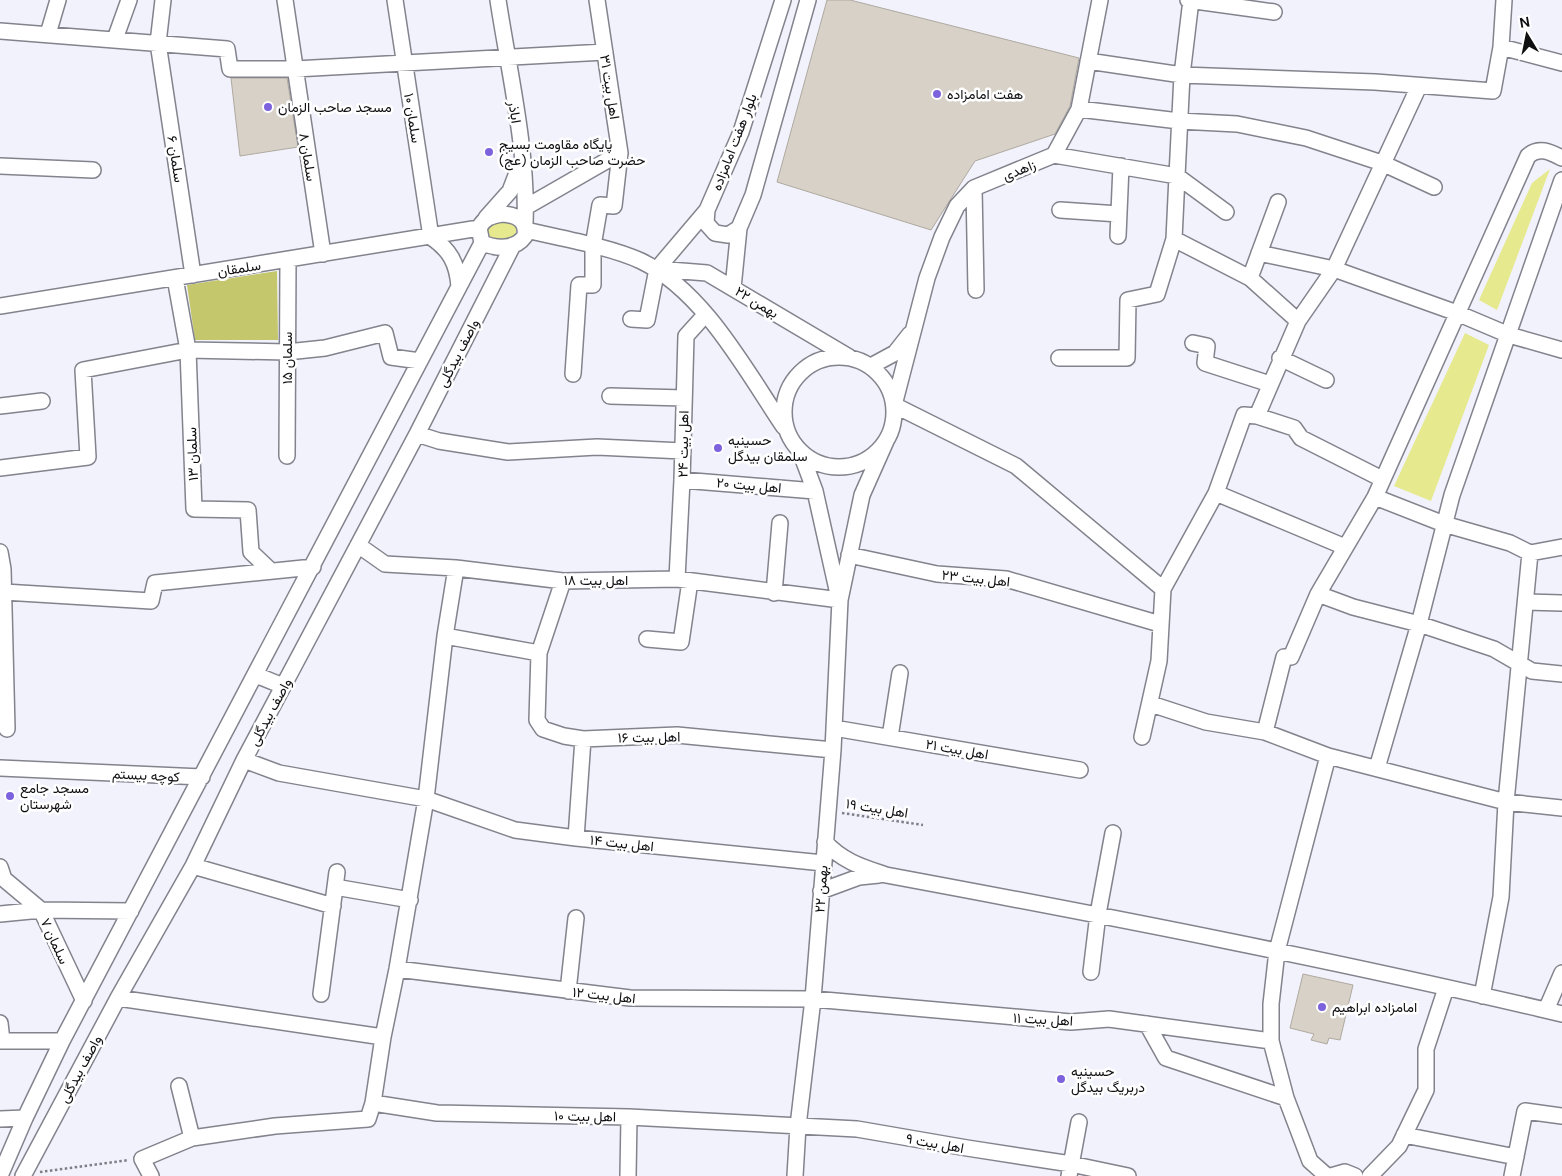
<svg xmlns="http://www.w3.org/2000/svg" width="1562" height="1176" viewBox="0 0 1562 1176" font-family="'DM Sans',Vazirmatn,sans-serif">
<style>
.green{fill:#e6e98e}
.forest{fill:#c4c76c}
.building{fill:#d7d1c8;stroke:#afa9a0}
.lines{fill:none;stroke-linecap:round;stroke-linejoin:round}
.minor-casing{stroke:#82838c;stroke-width:18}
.path{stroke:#7e7e85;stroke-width:2.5;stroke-dasharray:2.5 2.5;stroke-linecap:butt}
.minor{stroke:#fff;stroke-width:15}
.poi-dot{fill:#7d62dd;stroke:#fff;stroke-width:2}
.labels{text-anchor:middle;stroke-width:5;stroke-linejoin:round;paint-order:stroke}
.street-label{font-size:14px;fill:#0f0f12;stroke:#fff}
.poi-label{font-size:14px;fill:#0f0f12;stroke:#fff;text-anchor:start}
</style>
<rect width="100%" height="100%" fill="#f1f2fc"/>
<path class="green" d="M1550,169l-53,141 -18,-10 53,-117z
M507,220l10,3 -2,14 -24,3 -6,-10 9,-8z
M1465,333l24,12 -58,156 -37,-15z"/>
<path class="forest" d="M277,271l1,69h-83l-8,-55z"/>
<path class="building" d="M827,0h23l229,58 -9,48 -15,28 -80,27 -44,69 -154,-48z
M231,78h56l11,69 -58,9z
M1303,974l50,11 -13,55 -11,-2 -2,6 -16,-4 3,-6 -24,-6z"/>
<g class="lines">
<g class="minor-casing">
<path id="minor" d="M163,0l-5,43 35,232
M285,0l38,254
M395,0l36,237c19,13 26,26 28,49
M498,0c11,72 30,151 27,224
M1100,0l-21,109 -25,46 -80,33 -17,18 -15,31 -15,41 -33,127 122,61 147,123
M1188,0l86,12
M1191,0l-9,75 -5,101 49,36
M0,31l227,18 3,20h65l310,-17
M48,34l10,-34
M115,39l14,-39
M1501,47l3,-47
M1088,61l94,14 193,7 118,9 8,-44 61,16
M1079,109l100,12 58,3 69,14 76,25 52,24
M1054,155l123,21 -3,63 76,39 48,43 36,-52 85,-183
M1562,158c-12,-6 -23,-12 -34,-2l-153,341 -57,97 35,13 66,17 75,25 38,22 30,3
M0,166l93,4
M974,188l2,102
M526,207l94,-54
M707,210l-1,13 9,10 13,2 11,-7
M1060,210l59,4
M502,214c15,1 25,6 23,22 -10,14 -28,13 -43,7l-3,-15c5,-10 12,-12 23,-14z
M486,218l24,-27 10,-26
M526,230c34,8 85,17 115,31 63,30 105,110 143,166
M1118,236l3,-70
M1259,253l75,16 123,44 52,22 53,15
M657,269l50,4 142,84
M175,278l13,72 6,159 54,1 3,42 20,19
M1250,278l28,-76
M733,288l6,-60 14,-33 55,-195
M0,306l479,-78
M631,319l16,1 10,-51 50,-59 34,-78 42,-132
M1298,321l-41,95 37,12 7,10 81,41
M1193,343l14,3 -2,17 65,21
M784 412a55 55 0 1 1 110 0a55 55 0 1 1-110 0Z
M1059,358h68l1,-58 29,-6 17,-55
M1280,358l46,22
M871,366l24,-13 15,-19
M573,374l6,-89h14v-39l7,-41 14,1 6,-53 -23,-153
M610,396l74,2
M0,406l42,-5
M417,434l22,7 69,11 89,-5 86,4
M800,451l15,40 23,103
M287,456l1,-196
M0,468l88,-11 -5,-87 105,-20 99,2 38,-4 60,-15 6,24 29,4
M682,480l133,11
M1216,493l129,54
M1375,497l69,27 66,19 20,10 32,-6
M358,545l27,19 71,4 107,13 114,-2 163,21
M0,552l3,17 4,160
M849,555l88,19 69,5 154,45
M456,568l-11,68 94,17 24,-72
M677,579l5,-99 4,-144 19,-21
M4,592l147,9 4,-18 158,-16
M774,593l6,-70
M1526,602l36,1
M647,639l34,3 9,-61
M539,653l-2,67 6,9 21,7 19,3 94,-4 156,15
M256,675l27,11
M1151,704l55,18 59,10 63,24 178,46 56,6
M834,728l246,42
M1265,732l19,-75h7l27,-63
M890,737l10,-64
M1142,737l17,-76 4,-72 53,-96 28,-78 13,1
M244,760l35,13 147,26 89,31 61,8 247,25
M0,768l202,9
M1377,768l42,-144 33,-129 110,-315
M576,838l7,-99
M825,842c17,19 37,25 61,33 226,42 452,86 676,139
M193,866l140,40
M0,867l4,12 37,31 43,91
M335,887l75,13
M821,891l38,-14 20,-2
M0,914l41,-4 90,1
M397,969l233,29 183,1 258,23 38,-3 162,22
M1091,972l7,-58 15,-81
M568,991l8,-73
M321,994l16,-122
M1482,996l19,-99 5,-95 24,-249
M118,998l265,39 14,-68 29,-170 19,-163
M1546,1010l16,-37
M0,1023l2,18
M1147,1024l19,34 120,40
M0,1041h62
M179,1086l13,52
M373,1103l64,10 192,4 228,12 110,19 104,16 57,12
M0,1119l25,-1
M1404,1135l112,22
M0,1176l25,-58 37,-77 420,-798
M23,1176l95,-178 75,-132 51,-106 173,-326 96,-189
M151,1176l-9,-17 50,-21 83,-12 93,-7 5,-16 10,-66
M628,1176l1,-59
M795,1176l3,-50 15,-127 20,-249 7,-150 22,-105 24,-54
M1069,1176l10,-54
M1327,1176l-17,-15 -24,-63 -15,-57v-37l6,-53 51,-195
M1331,1176l14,-4 10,4
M1370,1176l29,-30 27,-56v-41l20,-61
M1512,1176l13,-65 37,5"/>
</g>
<path class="path" d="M842,813l81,12
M40,1172l89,-12"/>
<use href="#minor" class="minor"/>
</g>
<g class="poi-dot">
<circle cx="937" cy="94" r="5"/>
<circle cx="268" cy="107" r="5"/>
<circle cx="489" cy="152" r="5"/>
<circle cx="718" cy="448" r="5"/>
<circle cx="10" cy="796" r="5"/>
<circle cx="1322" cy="1007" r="5"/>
<circle cx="1061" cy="1079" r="5"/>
</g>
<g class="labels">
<g class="street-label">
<text transform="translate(610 87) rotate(81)" y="5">اهل بیت ۳۱</text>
<text transform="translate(515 112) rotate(81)" y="5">اباذر</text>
<text transform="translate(413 118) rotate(81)" y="5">سلمان ۱۰</text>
<text transform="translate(734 142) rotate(-69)" y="5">بلوار هفت امامزاده</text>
<text transform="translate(308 157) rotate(81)" y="5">سلمان ۸</text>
<text transform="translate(176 159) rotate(81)" y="5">سلمان ۶</text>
<text transform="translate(1019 170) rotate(-22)" y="5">زاهدی</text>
<text transform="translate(239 268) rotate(-9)" y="5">سلمقان</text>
<text transform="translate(757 302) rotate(31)" y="5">۲۲ بهمن</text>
<text transform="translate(458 353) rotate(-63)" y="5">واصف بیدگلی</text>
<text transform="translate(287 358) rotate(-90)" y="5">سلمان ۱۵</text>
<text transform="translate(683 444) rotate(-89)" y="5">اهل بیت ۲۴</text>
<text transform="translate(192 454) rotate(-92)" y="5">سلمان ۱۳</text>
<text transform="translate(749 485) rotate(5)" y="5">اهل بیت ۲۰</text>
<text transform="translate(976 578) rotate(6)" y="5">اهل بیت ۲۳</text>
<text x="596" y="585">اهل بیت ۱۸</text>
<text transform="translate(270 712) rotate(-62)" y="5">واصف بیدگلی</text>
<text transform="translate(649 737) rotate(-1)" y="5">اهل بیت ۱۶</text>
<text transform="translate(957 749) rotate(10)" y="5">اهل بیت ۲۱</text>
<text transform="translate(146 775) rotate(3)" y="5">کوچه بیستم</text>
<text transform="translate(877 808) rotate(9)" y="5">اهل بیت ۱۹</text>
<text transform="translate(622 843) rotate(6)" y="5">اهل بیت ۱۴</text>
<text transform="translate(821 889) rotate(-86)" y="5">۲۲ بهمن</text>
<text transform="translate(55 941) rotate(65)" y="5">سلمان ۷</text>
<text transform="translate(604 995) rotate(6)" y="5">اهل بیت ۱۲</text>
<text transform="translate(1043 1019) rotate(3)" y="5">اهل بیت ۱۱</text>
<text transform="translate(80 1069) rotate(-62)" y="5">واصف بیدگلی</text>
<text transform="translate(585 1116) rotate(1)" y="5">اهل بیت ۱۰</text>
<text transform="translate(935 1143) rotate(10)" y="5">اهل بیت ۹</text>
</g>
<g class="poi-label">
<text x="947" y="99">هفت امامزاده</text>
<text x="278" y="112">مسجد صاحب الزمان</text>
<text x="499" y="149">پایگاه مقاومت بسیج<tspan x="499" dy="16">حضرت صاحب الزمان (عج)</tspan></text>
<text x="728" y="445">حسینیه<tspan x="728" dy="16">سلمقان بیدگل</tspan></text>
<text x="20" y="793">مسجد جامع<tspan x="20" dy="16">شهرستان</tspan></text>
<text x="1332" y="1012">امامزاده ابراهیم</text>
<text x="1071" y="1076">حسینیه<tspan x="1071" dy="16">دربریگ بیدگل</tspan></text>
</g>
</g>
<g transform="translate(1527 35) rotate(350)" stroke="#ffffff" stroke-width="4" paint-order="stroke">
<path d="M0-4L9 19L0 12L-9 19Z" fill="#0f0f12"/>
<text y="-8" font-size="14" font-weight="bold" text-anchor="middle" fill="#0f0f12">N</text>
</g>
</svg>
